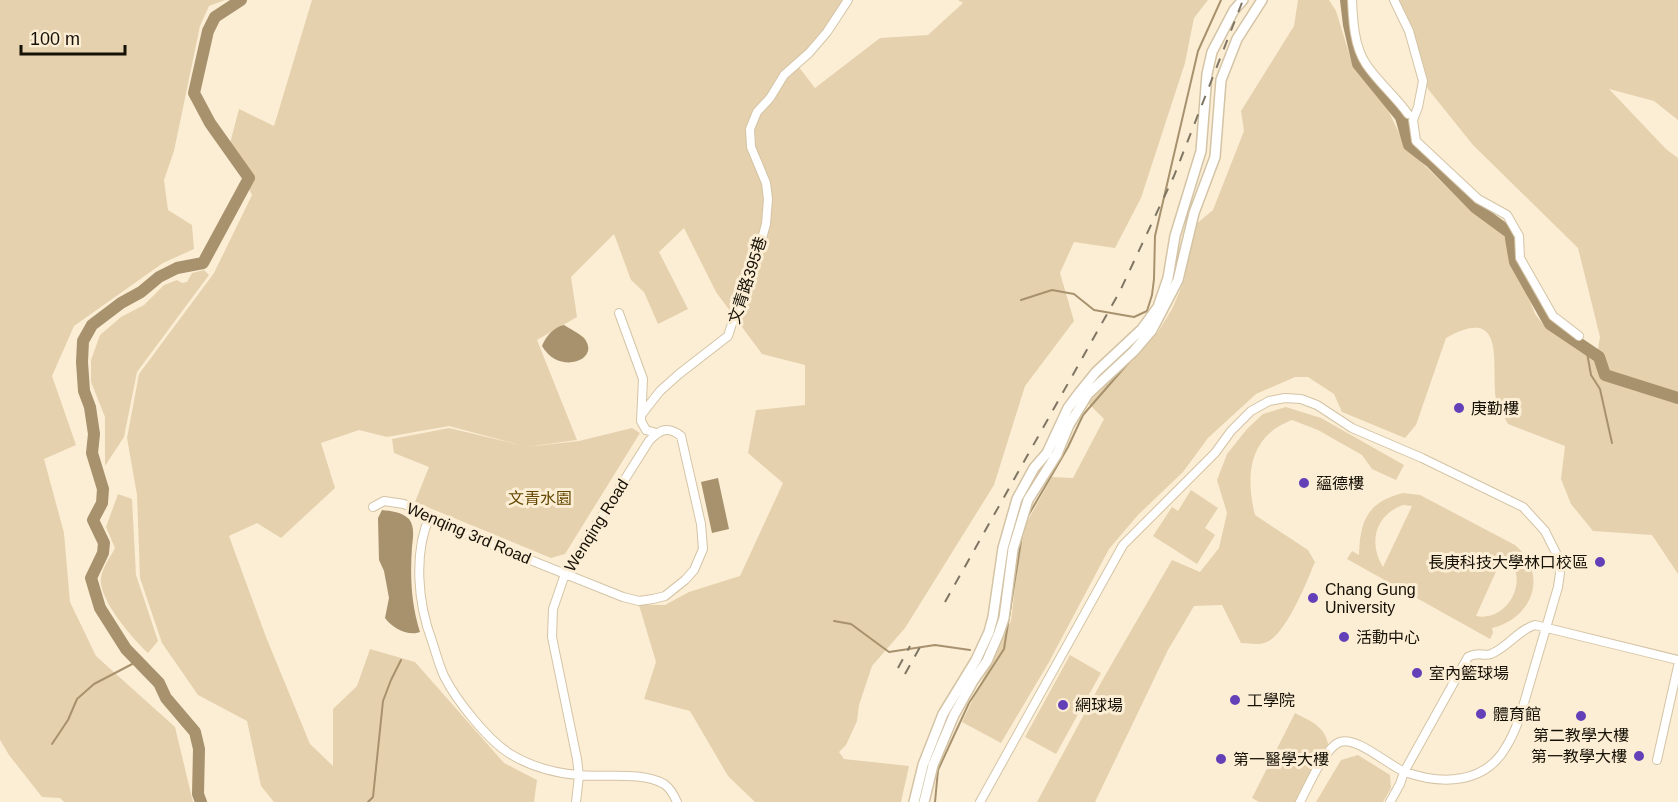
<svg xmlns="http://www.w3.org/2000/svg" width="1678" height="802" viewBox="0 0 1678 802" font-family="Arial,'Noto Sans TC',sans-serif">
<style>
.green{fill:#e5d1ad;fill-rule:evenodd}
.water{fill:#a7926d}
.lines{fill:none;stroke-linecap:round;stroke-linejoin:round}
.stream{stroke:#a7926d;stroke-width:2}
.river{stroke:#a7926d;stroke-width:12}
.minor-casing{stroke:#d4c4a5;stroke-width:10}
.tertiary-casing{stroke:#d4c4a5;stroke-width:12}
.minor{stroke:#fff;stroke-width:8}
.tertiary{stroke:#fff;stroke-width:9}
.rail{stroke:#7e7563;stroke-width:2;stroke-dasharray:10 10;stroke-linecap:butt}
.poi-dot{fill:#6440b8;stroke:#fceed5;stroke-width:2}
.labels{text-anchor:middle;stroke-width:6;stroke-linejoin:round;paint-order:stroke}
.street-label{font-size:16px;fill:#161106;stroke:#fceed5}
.poi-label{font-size:16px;fill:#161106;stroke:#fceed5;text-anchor:start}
.park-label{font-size:16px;fill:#634600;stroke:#fceed5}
</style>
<rect width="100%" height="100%" fill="#fceed5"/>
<path class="green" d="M0,0h225l-16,6 -9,20 -26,125 -10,29 4,30 24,15 2,24 -31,14 -89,63 -22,50 24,69 -32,14 20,74 6,69 26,54 79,71 18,75h-129l-4,-4 -18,-1 -33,-42 -9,-15z
M312,0h538l-52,66 17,22 65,-50 48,-3 35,-32 -5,-3h250l-14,18 -9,45 -44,135 -26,50 -41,-6 -14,31 14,48 -49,65 -31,99 -89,143 -33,38 -13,39 -2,16 -11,24 -7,7 5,7 65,7 -8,36h-146l-27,-26 -38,-65 -46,-12 12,-37 -17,-57h26l24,-13 51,-16 43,-93 -35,-30 8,-43 49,-5v-40l-43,-11 -46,-62 -32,-64 -25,24 29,57 -30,15 -14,-32 -13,-12 -17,-46 -43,43 6,40 -40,23 40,100 -51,7 53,-6 53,-13 8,5 -75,121 -14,4 -136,-56 14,-35 -35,-14 -2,-14 57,-11 71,17 -71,-19 -62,11 -28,-7 -38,13 14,45 -54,50 -24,-15 -28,13 37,101 44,107 23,22v-57l24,-23 13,-37 45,13 89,101 33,17 -3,22h-260l-13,-16 -14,-65 -49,-26 -36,-52 -22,-65 -3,-83 -10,-57 12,-64 75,-101 38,-78 -23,-48 10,-38 35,17z
M1298,0h31l7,11 17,55 36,46 16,34 59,58 39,30 32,80 11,14 50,33 4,-24 -22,-89 -105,-103 -45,-56 -17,-57 -15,-32h282v120l-24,-19 -45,-12 57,60 12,9v416l-26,-39 -59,-4 -22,-27 -10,-25 4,-33 -57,-22c-4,-8 -11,-17 -12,-25 -5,-36 11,-95 -50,-61l-30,87 -11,13 -63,-26 -8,-18 -26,-17h-13l-39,17 -48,44 -25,34 -45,43 -29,34 -60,113 -48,81 -39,-21 49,-101 7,-60 8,-37 26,-47 21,1 31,-59 -16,-16 70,-71 14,-23 12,-28 11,-56 18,-15 31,-79 -3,-20 53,-85z
M204,270l5,5 -72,97 -13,65 -19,29v-49l-14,-35v-22l9,-25 21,-18 23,-12 20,-20 13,-5 5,3 5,-1 5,-9z
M1286,407l35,11 83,47 -8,15 -24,-11 -10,-14 -44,-25 -26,-10c-43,16 -47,55 -37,95l53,35 7,12c-8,19 -30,76 -51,81 -7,2 -16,0 -23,0l-19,-38 -28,1 -26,44 -73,152h-58l66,-123 69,-119 28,12 19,-24 8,-35 -10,-33 10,-26 20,-25 16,-15z
M1191,490l27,18 -13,20 10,7 -18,29 -44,-28 19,-29 6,4z
M1403,493l17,2 95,50c34,29 18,73 -23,83l1,5 -3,6 -143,-80 5,-8 7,4c1,-34 8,-53 44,-62zM1403,505l9,1 -29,61c-15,-24 -8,-52 20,-62zM1503,556c29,16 8,67 -27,60z
M118,494l14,5 4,76 22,66 -10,12c-15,-14 -50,-54 -47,-75 1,-10 10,-22 14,-30l-9,-21z
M1070,655l31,18 -45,81 -31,-17z
M1295,713c15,8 30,13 33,31l-33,58h-36l-7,-4z
M1358,755l32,20 1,13 -8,14h-67l25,-42z"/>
<path class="water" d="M564,325c6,4 15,8 20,13 18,22 -25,38 -42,8 4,-10 12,-19 22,-21z
M718,478l11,51 -17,4 -11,-51z
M382,510c9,1 20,2 27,9 6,8 4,19 3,28 -2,30 -1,56 8,85 -12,5 -29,-5 -35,-14l4,-20 -5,-27 -5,-11 -1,-42z"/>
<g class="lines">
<path class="stream" d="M1021,300l31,-10 22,4 20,16 40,7 13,-6 5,-16 2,-16 1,-43 43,-185 23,-51
M1586,347l5,28 9,14 12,54
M834,621l17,3 38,28 46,-7 35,5
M52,744l16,-24 9,-21 17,-15 44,-23
M368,802l5,-5 10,-96 8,-21 10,-20
M935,802l3,-32 31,-67 35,-54 18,-114 6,-19 40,-69 15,-32 47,-54"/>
<path class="river" d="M1346,0l3,25 9,39 43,53 8,28 22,17 45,46 34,25 5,29 35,62 49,33 6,18 73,23
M201,802l-3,-8 1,-45 -4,-17 -29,-34 -7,-15 -33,-34 -26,-41 -9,-30 12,-25 1,-10 -11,-23 9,-17 1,-14 -11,-36 2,-19 -4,-27 -6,-16 -2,-29 1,-21 9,-16 29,-22 20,-11 18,-15 18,-9 26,-5 46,-85 -39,-55 -16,-30 14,-62 7,-14 26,-17"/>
<g class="minor-casing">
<path id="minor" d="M1352,0c1,21 2,46 14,64 12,18 30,33 42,50
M1394,0l15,31 14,50 -5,26 -5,13 3,21 62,58 29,16 12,21 1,22 33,58 26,20
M619,313l24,66 -2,42 5,9 10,3
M642,414l18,-23 19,-17 49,-38 16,-50 14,-33 8,-29 2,-25 -2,-16 -15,-36 -1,-18 7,-17 13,-14 14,-23 25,-22 18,-21 21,-32
M373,507l11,-6 20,3 76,36 143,57 16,4 14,-2 12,-3 20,-16 9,-10 9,-21 -2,-25 -20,-88c-13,-10 -21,-7 -32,5l-84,133 -12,35 -1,28 25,122 2,17 -3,26
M430,516c-17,37 -12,88 2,125 4,12 7,24 12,35 12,24 45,66 68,79 20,12 43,18 66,20 24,3 64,-4 86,9 6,4 10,11 13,18
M1657,760l21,-94
M980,802l143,-257 92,-92 16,-22 20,-20 18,-10 16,-3 16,1 16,6 35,23 70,30 101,49 22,24 11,22 4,20 -2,14c-9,30 -18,61 -27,92 -7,23 -12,47 -25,68 -21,37 -64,38 -101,25 -16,-6 -48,-36 -65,-30 -15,5 -32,45 -40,60
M1390,802l10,-18 4,-12 64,-115c12,-6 14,0 23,-3 16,-6 27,-24 44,-29l143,35"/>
</g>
<g class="tertiary-casing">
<path id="tertiary" d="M914,802l9,-37 20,-51 33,-54 13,-28 4,-15 10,-69 14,-49 17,-31 13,-15 21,-45 11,-15 17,-21 46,-43 16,-22 10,-29 7,-42 26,-85 6,-77 5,-22 22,-42 9,-10
M924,802l9,-37 21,-50 19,-34 14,-20 12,-28 5,-15 9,-69 15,-49 29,-46 12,-29 19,-31 46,-43 18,-21 26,-50 16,-67 21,-56 6,-77 16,-41 25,-39"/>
</g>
<use href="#minor" class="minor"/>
<use href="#tertiary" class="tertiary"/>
<path class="rail" d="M945,602l175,-311 54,-115 69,-176
M898,668l12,-22
M905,674l19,-34"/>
</g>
<g class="poi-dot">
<circle cx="1459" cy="408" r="6"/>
<circle cx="1304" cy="483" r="6"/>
<circle cx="1600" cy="562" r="6"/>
<circle cx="1313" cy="598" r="6"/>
<circle cx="1344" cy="637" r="6"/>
<circle cx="1417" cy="673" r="6"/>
<circle cx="1235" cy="700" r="6"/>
<circle cx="1063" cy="705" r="6"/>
<circle cx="1481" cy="714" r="6"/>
<circle cx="1581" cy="716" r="6"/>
<circle cx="1639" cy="756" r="6"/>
<circle cx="1221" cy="759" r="6"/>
</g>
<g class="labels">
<g class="street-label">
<text transform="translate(747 280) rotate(-72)" y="6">文青路395巷</text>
<text transform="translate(596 525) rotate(-58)" y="6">Wenqing Road</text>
<text transform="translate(469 533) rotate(23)" y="6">Wenqing 3rd Road</text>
</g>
<g class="poi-label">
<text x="1471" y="414">庚勤樓</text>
<text x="1316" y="489">蘊德樓</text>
<text x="1588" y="568" text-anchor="end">長庚科技大學林口校區</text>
<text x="1325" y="595">Chang Gung<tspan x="1325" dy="18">University</tspan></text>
<text x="1356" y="643">活動中心</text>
<text x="1429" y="679">室內籃球場</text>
<text x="1247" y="706">工學院</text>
<text x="1075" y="711">網球場</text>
<text x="1493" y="720">體育館</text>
<text x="1581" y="741" text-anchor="middle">第二教學大樓</text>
<text x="1627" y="762" text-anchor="end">第一教學大樓</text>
<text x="1233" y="765">第一醫學大樓</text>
</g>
<g class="park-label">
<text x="540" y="504">文青水園</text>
</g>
</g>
<path d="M21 45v9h104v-9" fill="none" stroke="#161106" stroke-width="3"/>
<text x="30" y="45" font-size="18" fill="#161106" stroke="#fceed5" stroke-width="4.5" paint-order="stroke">100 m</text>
</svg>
